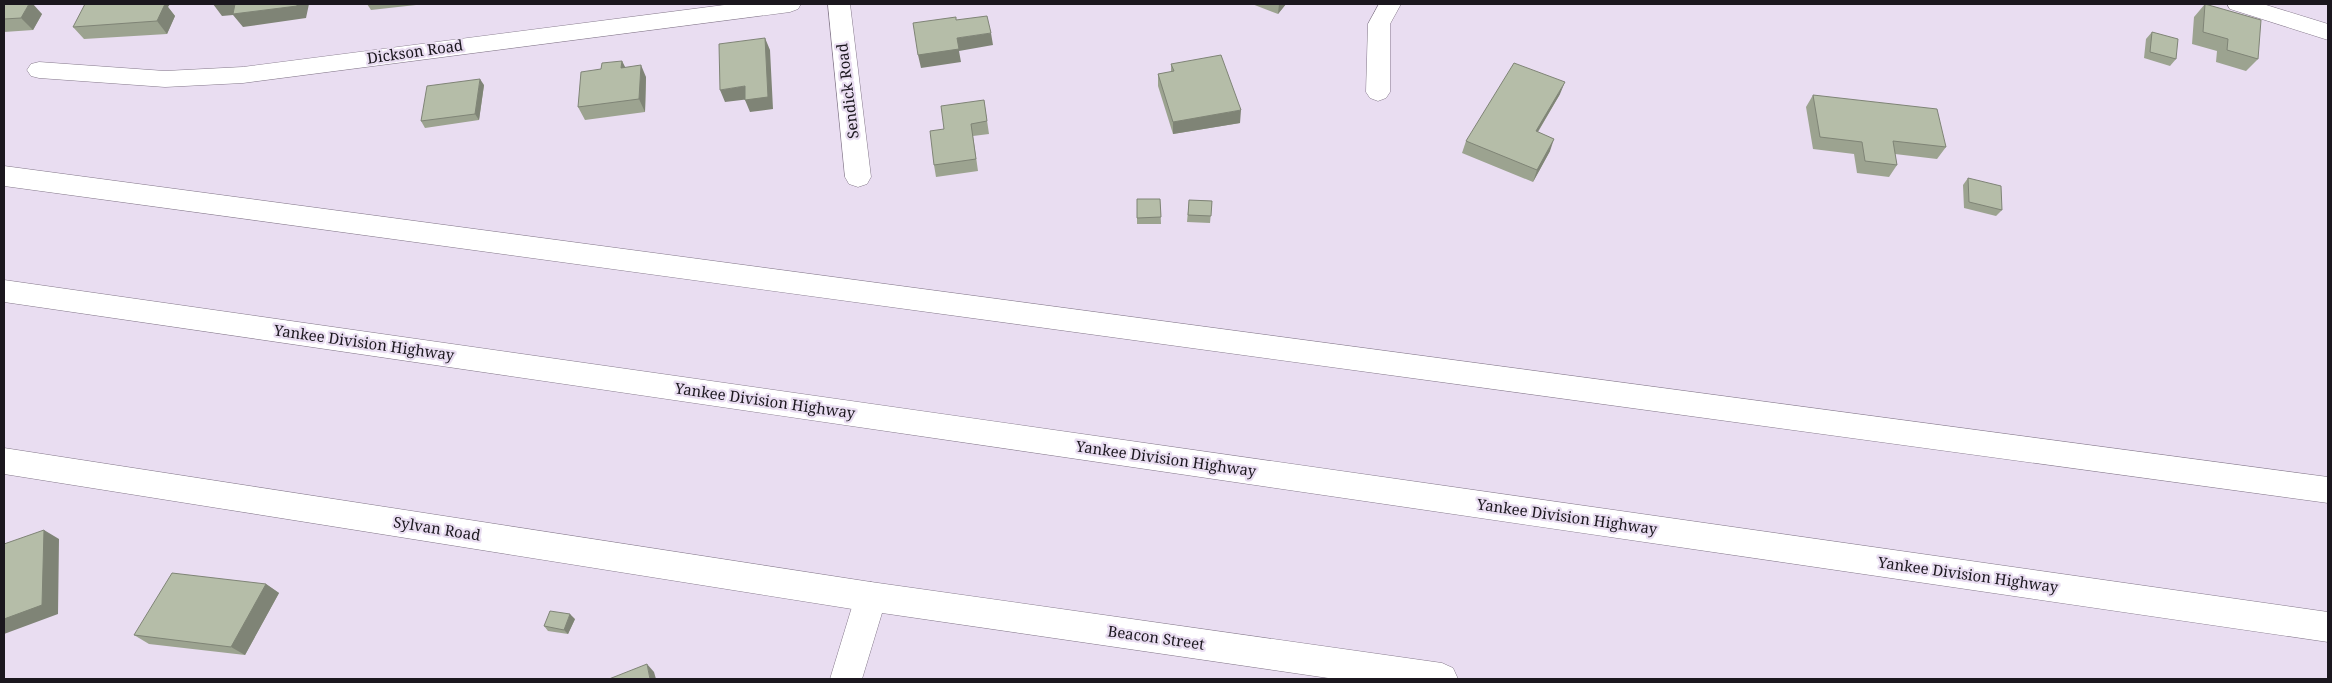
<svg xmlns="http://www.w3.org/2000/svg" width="2332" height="683" viewBox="0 0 2332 683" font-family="'Noto Serif',serif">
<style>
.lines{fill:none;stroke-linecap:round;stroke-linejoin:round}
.minor-casing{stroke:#85798b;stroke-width:1}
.tertiary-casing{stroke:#85798b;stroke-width:1}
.motorway-casing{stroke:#85798b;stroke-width:1}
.minor{fill:#fff;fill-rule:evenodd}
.tertiary{fill:#fff;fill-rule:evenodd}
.motorway{fill:#fff;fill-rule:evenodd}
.wall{fill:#9ca390}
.shaded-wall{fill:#7f8476}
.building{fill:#b5bda8;stroke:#7f8476}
.labels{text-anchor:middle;stroke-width:4.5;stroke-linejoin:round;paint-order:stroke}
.street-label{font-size:15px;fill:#1b171e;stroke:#e9ddf1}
</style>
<rect width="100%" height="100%" fill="#e9ddf1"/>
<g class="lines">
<g class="minor-casing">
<path id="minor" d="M732,4h69l-3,5 -8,3 -547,71 -78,4 -126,-9 -8,-2 -4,-6 4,-6 8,-2 126,9 78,-4z
M828,4h22l21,173 -4,7 -9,3 -9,-3 -4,-7z
M1379,4h22l-11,20v68l-4,6 -8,3 -8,-3 -4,-6 2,-68z
M2227,4h36l65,20v16l-98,-31z
M4,448l867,134 11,5 5,10 -5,10 -11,5 -867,-138z"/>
</g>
<g class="tertiary-casing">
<path id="tertiary" d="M871,582l571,81 11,5 5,11h-123l-453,-66 -20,66h-32l25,-82 5,-10z"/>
</g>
<g class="motorway-casing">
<path id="motorway" d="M4,166l2324,311v26l-2324,-317z
M4,280l2324,332v30l-2324,-340z"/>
</g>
<use href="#minor" class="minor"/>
<use href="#tertiary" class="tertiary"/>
<use href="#motorway" class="motorway"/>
</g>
<path class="wall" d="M4,4l38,10 -9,16 -29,2z
M367,4h58l-54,6z
M1252,4h34l-8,10z
M2205,4l53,55 -12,12 -30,-9 1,-11 -25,-7 2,-27z
M168,7l7,9 -8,18 -83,5 -11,-12z
M2152,32l24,27 -6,7 -26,-8 2,-19z
M622,61l3,6 21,10 -1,35 -60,8 -7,-13 23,-38z
M1171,64l69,59 -67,11 -15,-48v-12l13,-2z
M484,85l-5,35 -54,8 -4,-7z
M1560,94l-22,38 12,19 -17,31 -71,-29 4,-12z
M1813,95l133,52 -9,12 -42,-5 2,11 -8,12 -32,-4 -3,-19 -41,-5 -7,-42z
M984,100l5,34 -16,2 5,35 -42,6 -2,-12z
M1968,178l34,32 -6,6 -32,-8 -1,-23z
M1160,199l1,25h-24v-6z
M1189,200l23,1 -2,22 -23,-1z
M266,584l13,9 -34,62 -96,-11 -15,-9z
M575,619l-7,15 -20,-3 -4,-5z"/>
<path class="shaded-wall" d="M29,4h4l9,10 -9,16 -12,-12z
M153,4h17l-2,3 7,9 -8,18 -10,-13z
M213,4h96l-3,14 -63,9 -10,-12 -11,1z
M1279,4h7l-8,10z
M991,33l2,12 -34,6 2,11 -40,6 -3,-13 39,-17z
M765,38l5,12 3,59 -23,3 -5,-12z
M622,61l6,12 -7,-5z
M641,65l5,12 -1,35 -6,-13z
M480,79l4,6 -5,35 -4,-6z
M1565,82l-5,12 -29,49 5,-12z
M745,86l5,13 -25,3 -5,-12z
M1241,110l-1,13 -67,11v-12z
M1554,139l-4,12 -17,31 4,-12z
M44,530l15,9 -1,75 -54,20v-15z
M266,584l13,9 -34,62 -14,-8z
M570,614l5,5 -7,15 -4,-4z
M647,664l7,8 2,7h-6z"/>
<path class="building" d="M4,4h25l-8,14 -17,1z
M85,4h80l-8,17 -84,6z
M235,4h62v2l-64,8z
M2205,4l56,16 -3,39 -31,-9 1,-11 -25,-7z
M987,16l4,17 -34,5 2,11 -41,6 -5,-32 43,-6v3z
M2152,32l26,7 -2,20 -26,-7z
M765,38l3,59 -23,3v-14l-25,4 -1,-46z
M1221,55l20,55 -68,12 -15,-48 16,-3 -3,-7z
M622,61l-1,7 20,-3 -2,34 -61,8 3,-35 20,-3 1,-6z
M1514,63l51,19 -29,49 18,8 -17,31 -71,-29z
M480,79l-5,35 -54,7 6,-35z
M1813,95l124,14 9,38 -53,-6 4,24 -32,-4 -3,-19 -42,-5z
M984,100l3,21 -16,3 5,35 -42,6 -4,-34 14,-2 -3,-23z
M1968,178l33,8 1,24 -33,-8z
M1137,199h23l1,18 -24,1z
M1189,200l23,1 -1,15 -23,-1z
M44,530l-2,75 -38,14v-75z
M172,573l94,11 -35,63 -97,-12z
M550,611l20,3 -6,16 -20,-4z
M647,664l3,15h-41z"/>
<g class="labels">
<g class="street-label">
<text transform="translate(415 52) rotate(-8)" y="5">Dickson Road</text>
<text transform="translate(848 91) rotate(-97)" y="5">Sendick Road</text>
<text transform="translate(364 343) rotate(8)" y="5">Yankee Division Highway</text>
<text transform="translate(765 401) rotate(8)" y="5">Yankee Division Highway</text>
<text transform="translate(1166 459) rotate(8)" y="5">Yankee Division Highway</text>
<text transform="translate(1567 517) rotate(8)" y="5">Yankee Division Highway</text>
<text transform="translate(437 529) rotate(9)" y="5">Sylvan Road</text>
<text transform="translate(1968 575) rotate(8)" y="5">Yankee Division Highway</text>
<text transform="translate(1156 638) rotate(8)" y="5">Beacon Street</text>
</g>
</g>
<rect width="2332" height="683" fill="none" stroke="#1b171e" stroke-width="10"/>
</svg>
